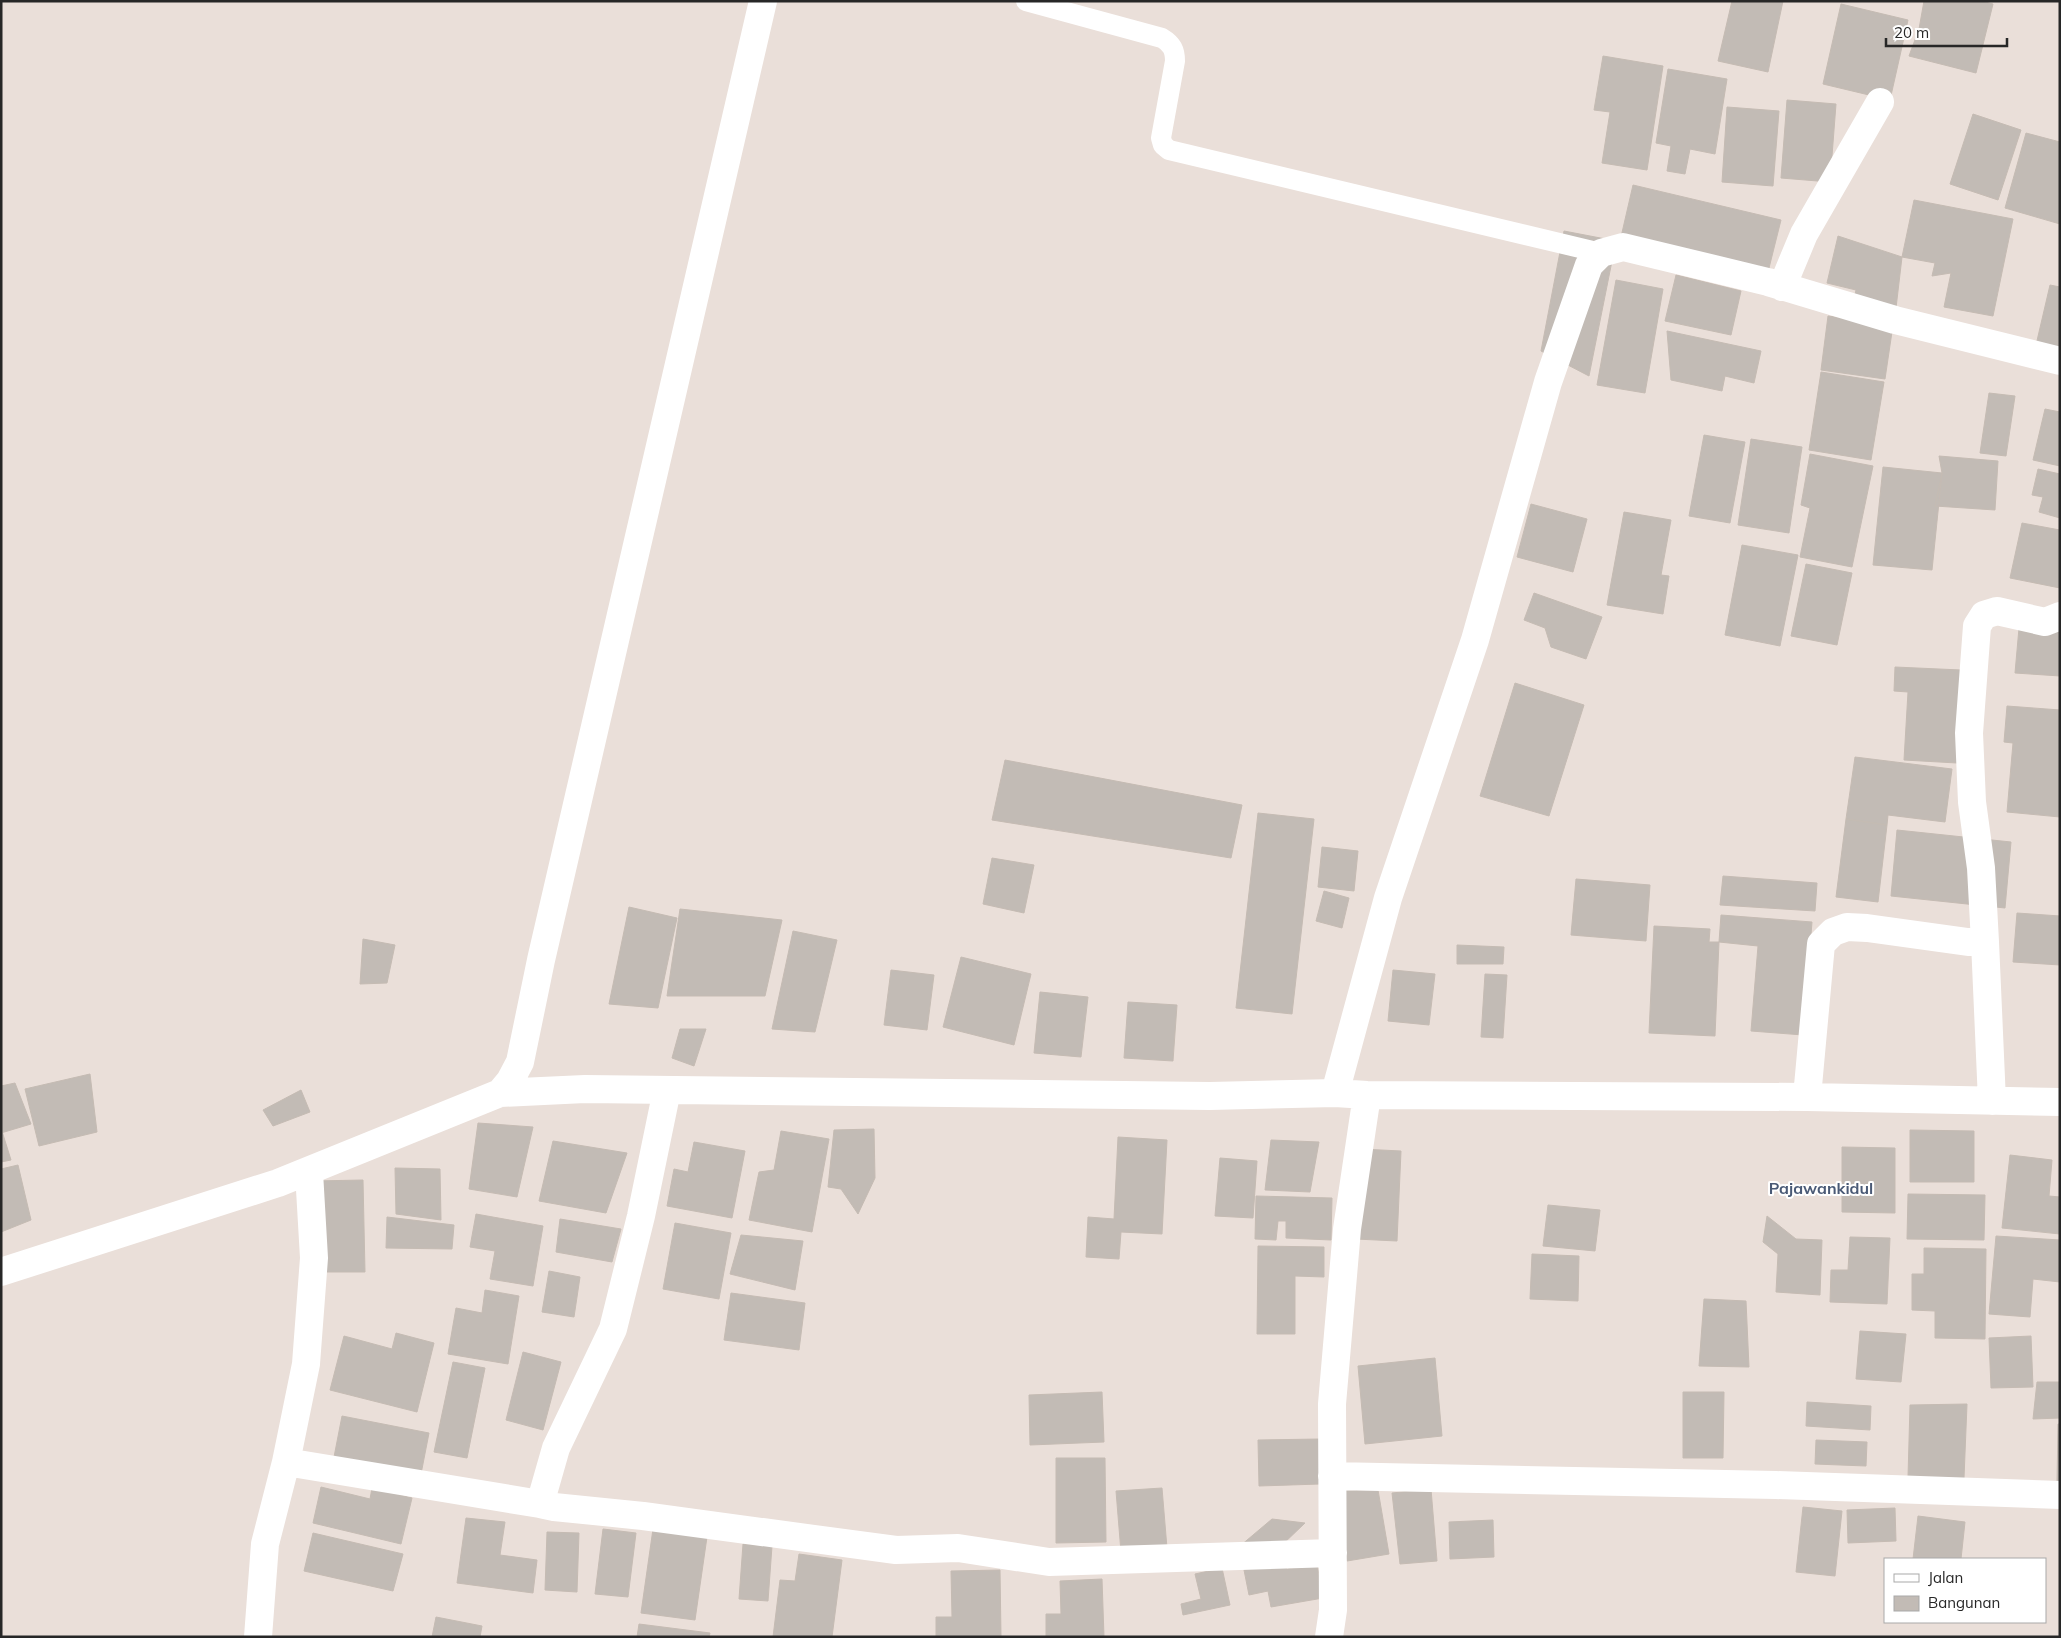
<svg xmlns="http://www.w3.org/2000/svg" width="2061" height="1638" viewBox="0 0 2061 1638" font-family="Mulish,sans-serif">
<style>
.building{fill:#c2bbb5;stroke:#c5bbb3}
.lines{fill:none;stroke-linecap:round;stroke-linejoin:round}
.service{stroke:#fff;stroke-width:20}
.minor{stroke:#fff;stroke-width:28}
.labels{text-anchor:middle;stroke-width:4;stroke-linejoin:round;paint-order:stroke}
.quarter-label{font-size:16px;font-weight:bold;fill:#4a5a76;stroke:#fff}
</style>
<rect width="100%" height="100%" fill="#eadfd9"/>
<path class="building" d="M1732,1h51l-15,71 -50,-11z
M1924,1h57l12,3 -17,69 -67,-17 10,-27z
M1841,4l67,16 -18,80 -67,-16z
M1603,56l60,10 -16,104 -45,-7 8,-51 -16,-2z
M1668,69l59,10 -12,75 -25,-5 -5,25 -18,-3 4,-25 -15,-3z
M1787,100l49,4 -6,78 -49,-4z
M1727,107l52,4 -6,75 -51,-4z
M1973,114l48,16 -23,70 -48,-16z
M2026,133l34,9v82l-55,-16z
M1633,185l148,35 -13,52 -147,-35z
M1914,200l99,19 -20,97 -49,-9 7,-34 -19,3 3,-13 -33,-6z
M1564,231l52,10 -27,135 -48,-25z
M1838,236l64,21 -6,51 -42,-9 2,-9 -29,-7z
M1676,275l65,16 -10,44 -66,-14z
M1616,280l47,9 -18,104 -48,-8z
M2050,285l10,2v63l-24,-5z
M1828,316l65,9 -8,54 -64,-9z
M1667,331l94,20 -7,32 -29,-7 -3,15 -51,-11z
M1821,372l63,10 -13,78 -62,-10z
M1989,393l26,3 -9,60 -26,-3z
M2045,409l15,3v54l-27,-6z
M1704,435l41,7 -15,81 -41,-7z
M1751,439l51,8 -13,86 -51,-8z
M1810,454l63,12 -21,101 -52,-10 10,-49 -9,-3z
M1939,456l59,5 -3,49 -60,-4 7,-33z
M1883,467l59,6 -10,97 -59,-5z
M2038,469l22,5v44l-21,-6 4,-15 -11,-2z
M1531,504l56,15 -14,53 -56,-15z
M1624,512l47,8 -10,55 8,1 -6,38 -56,-9z
M2022,523l38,7v58l-50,-10z
M1742,545l56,10 -18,91 -55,-11z
M1806,564l46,9 -15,72 -46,-9z
M1534,593l68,24 -16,42 -35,-12 -6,-19 -21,-8z
M2019,628l41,4v44l-45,-3z
M1895,667l66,3 -4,93 -53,-3 4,-68 -14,-1z
M1515,683l69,22 -35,111 -69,-20z
M2007,706l53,4v107l-53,-5 6,-69 -9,-1z
M1855,757l97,12 -7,53 -57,-7 -1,10 -41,-6z
M1005,760l237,45 -11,53 -239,-38z
M1258,813l56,6 -22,195 -56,-6z
M1846,819l41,6 -9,77 -42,-5z
M1897,830l114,12 -6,66 -114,-12z
M1322,847l36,4 -4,40 -36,-4z
M992,858l42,7 -10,48 -41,-9z
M1723,876l94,7 -2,28 -95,-6z
M1576,879l74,6 -4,56 -75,-6z
M1324,891l25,7 -7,30 -26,-7z
M629,907l48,11 -19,90 -49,-4z
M680,909l102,11 -17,76h-98z
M2017,913l43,3v49l-47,-3z
M1721,915l91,7 -9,113 -52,-4 7,-85 -39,-4z
M1654,926l56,3 -1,13h10l-4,94 -66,-3z
M793,931l44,9 -22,92 -43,-3z
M363,939l32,6 -8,38 -27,1z
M1457,945l47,2 -1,17h-46z
M961,957l70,17 -17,71 -71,-18z
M891,970l43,5 -7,55 -43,-5z
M1393,970l42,4 -6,51 -41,-4z
M1485,974l22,1 -4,63 -22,-1z
M1040,992l48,5 -7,60 -47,-4z
M1128,1002l49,3 -4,56 -49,-3z
M680,1029h26l-12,37 -22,-8z
M90,1074l7,58 -58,14 -14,-57z
M15,1083l16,41 -30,9v-47z
M301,1090l9,22 -37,14 -10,-16z
M478,1123l55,4 -16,70 -48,-8z
M1,1128l10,32 -10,2z
M874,1129l1,49 -17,36 -17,-25 -13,-2 6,-57z
M1910,1130l64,1v51h-64z
M781,1131l48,8 -17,93 -63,-12 10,-48 15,-2z
M1118,1137l49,3 -5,94 -41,-2 -2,27 -33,-2 2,-40 26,2z
M1271,1140l48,2 -9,50 -45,-2z
M553,1141l74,12 -21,60 -67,-12z
M694,1142l51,9 -13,67 -65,-12 7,-37 14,3z
M1842,1147l53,1v65l-53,-1z
M1361,1149l40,2 -4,90 -41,-2z
M2010,1155l42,5 -3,36 11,1v37l-58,-6z
M1220,1158l37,3 -4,57 -38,-2z
M18,1165l13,55 -30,12v-63z
M395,1168l45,1 1,51 -45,-6z
M363,1180l2,92h-44l-7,-91z
M1908,1194l77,1 -1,45 -77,-1z
M1256,1196l76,2 -1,42 -45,-2v-17h-8l-2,19 -21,-1z
M1548,1205l52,5 -5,41 -52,-5z
M476,1214l67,12 -10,60 -43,-7 5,-28 -25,-4z
M1767,1216l29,23 26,1 -2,55 -44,-3 2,-38 -15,-12z
M387,1217l67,8 -2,24 -66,-1z
M560,1219l61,10 -9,33 -56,-10z
M675,1223l56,10 -12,66 -56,-10z
M741,1235l62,6 -8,49 -65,-16z
M1996,1236l64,4v42l-27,-3 -3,38 -41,-3z
M1850,1237l40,1 -3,66 -57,-2 1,-32h17z
M1258,1246l66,1v30l-29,-1v58h-38z
M1924,1248l62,1 -1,90 -50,-1v-27l-23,-1v-36h12z
M1532,1254l47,2 -1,45 -48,-2z
M549,1271l31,6 -6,40 -32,-5z
M485,1290l34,6 -11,68 -60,-10 8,-46 26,5z
M731,1293l74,10 -6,47 -75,-10z
M1704,1299l42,2 3,66 -50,-1z
M1860,1331l46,3 -5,48 -45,-3z
M396,1333l38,10 -17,69 -87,-22 14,-54 48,13z
M2031,1336l2,51 -42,1 -2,-50z
M523,1352l38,10 -18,68 -37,-10z
M1435,1358l7,78 -77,8 -7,-78z
M453,1362l32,6 -18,90 -33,-6z
M2037,1382h23v36l-27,1z
M1102,1392l2,50 -74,3 -1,-50z
M1683,1392h41l-1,66h-40z
M1807,1402l64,4 -1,24 -64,-4z
M1967,1404l-3,74 -56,-1 2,-72z
M342,1416l87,17 -8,41 -87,-17z
M2058,1424h2v59h-3z
M1320,1439v45l-61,2 -1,-46z
M1816,1440l51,2 -1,24 -51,-2z
M1056,1458h49l1,84 -50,1z
M321,1487l49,12 2,-11 40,10 -11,46 -88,-21z
M1162,1488l5,60 -46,4 -5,-61z
M1431,1489l6,72 -37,3 -8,-71z
M1378,1490l11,64 -42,7 -9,-70z
M1803,1507l39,4 -7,65 -39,-4z
M1895,1508l1,33 -48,2 -1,-33z
M1918,1516l47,6 -4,37h-48z
M466,1518l39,4 -5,33 37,5 -4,33 -76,-10z
M1272,1519l33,4 -24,23h-41z
M1493,1520l1,37 -44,2 -1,-37z
M603,1529l33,4 -8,64 -33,-3z
M653,1529l54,8 -12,83 -54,-7z
M547,1532l32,1 -2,59 -32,-2z
M313,1533l90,21 -10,37 -89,-20z
M743,1544l29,2 -4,55 -29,-2z
M799,1554l43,6 -10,77h-59l7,-57 15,1z
M1280,1563l7,6 30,-5 6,34 -52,9 -3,-16 -19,4 -5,-25z
M1222,1568l8,37 -47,10 -2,-11 20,-5 -6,-25z
M1000,1570l1,67h-65v-20h16l-1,-46z
M1102,1579l2,58h-58v-23h15l-1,-33z
M436,1617l46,9 -2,11h-48z
M639,1624l71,9 -1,4h-72z"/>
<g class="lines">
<path class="service" d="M1026,1l136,37c10,6 13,12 13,23l-14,77 2,7 6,5 432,103"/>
<path class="minor" d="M1782,287l22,-53 76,-132
M1985,942l-4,-74 -9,-66 -3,-69 8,-107 7,-11 13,-4 48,11 15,-6
M667,1090l-26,126 -28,113 -57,119 -16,56 14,3 89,9 253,34 62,-2 91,14 284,-9
M500,1093l85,-4 625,7 125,-3 32,2 440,2 253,5
M1335,1093l53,-195 87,-258 73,-258 41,-117 12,-12 22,-6 145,35 127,38 165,41
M1807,1097l14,-153 12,-12 14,-5 20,1 101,14h17l7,159
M1,1272l277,-89 222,-90 10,-12 10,-19 21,-102 222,-959
M286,1462l254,42
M1332,1476l444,9 284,10
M258,1637l7,-93 21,-82 20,-98 8,-106 -5,-86
M1329,1637l4,-27 -1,-206 15,-175 20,-134"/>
</g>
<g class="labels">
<g class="quarter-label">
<text x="1821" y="1194">Pajawankidul</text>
</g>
</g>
<rect width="2061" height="1638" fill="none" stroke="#272727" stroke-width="5"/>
<rect x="1884" y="1558" width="162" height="65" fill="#ffffff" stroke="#a9a9a9"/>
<rect x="1894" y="1574" width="25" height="8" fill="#ffffff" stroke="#a9a9a9"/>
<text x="1928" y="1583" font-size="15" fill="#272727">Jalan</text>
<rect x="1894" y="1596" width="25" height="15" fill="#c2bbb5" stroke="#a9a9a9"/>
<text x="1928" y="1608" font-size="15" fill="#272727">Bangunan</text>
<path d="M1886 38v8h121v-8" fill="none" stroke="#272727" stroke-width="2.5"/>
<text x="1894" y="38" font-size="15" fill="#272727" stroke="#ffffff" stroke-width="4" paint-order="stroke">20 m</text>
</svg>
